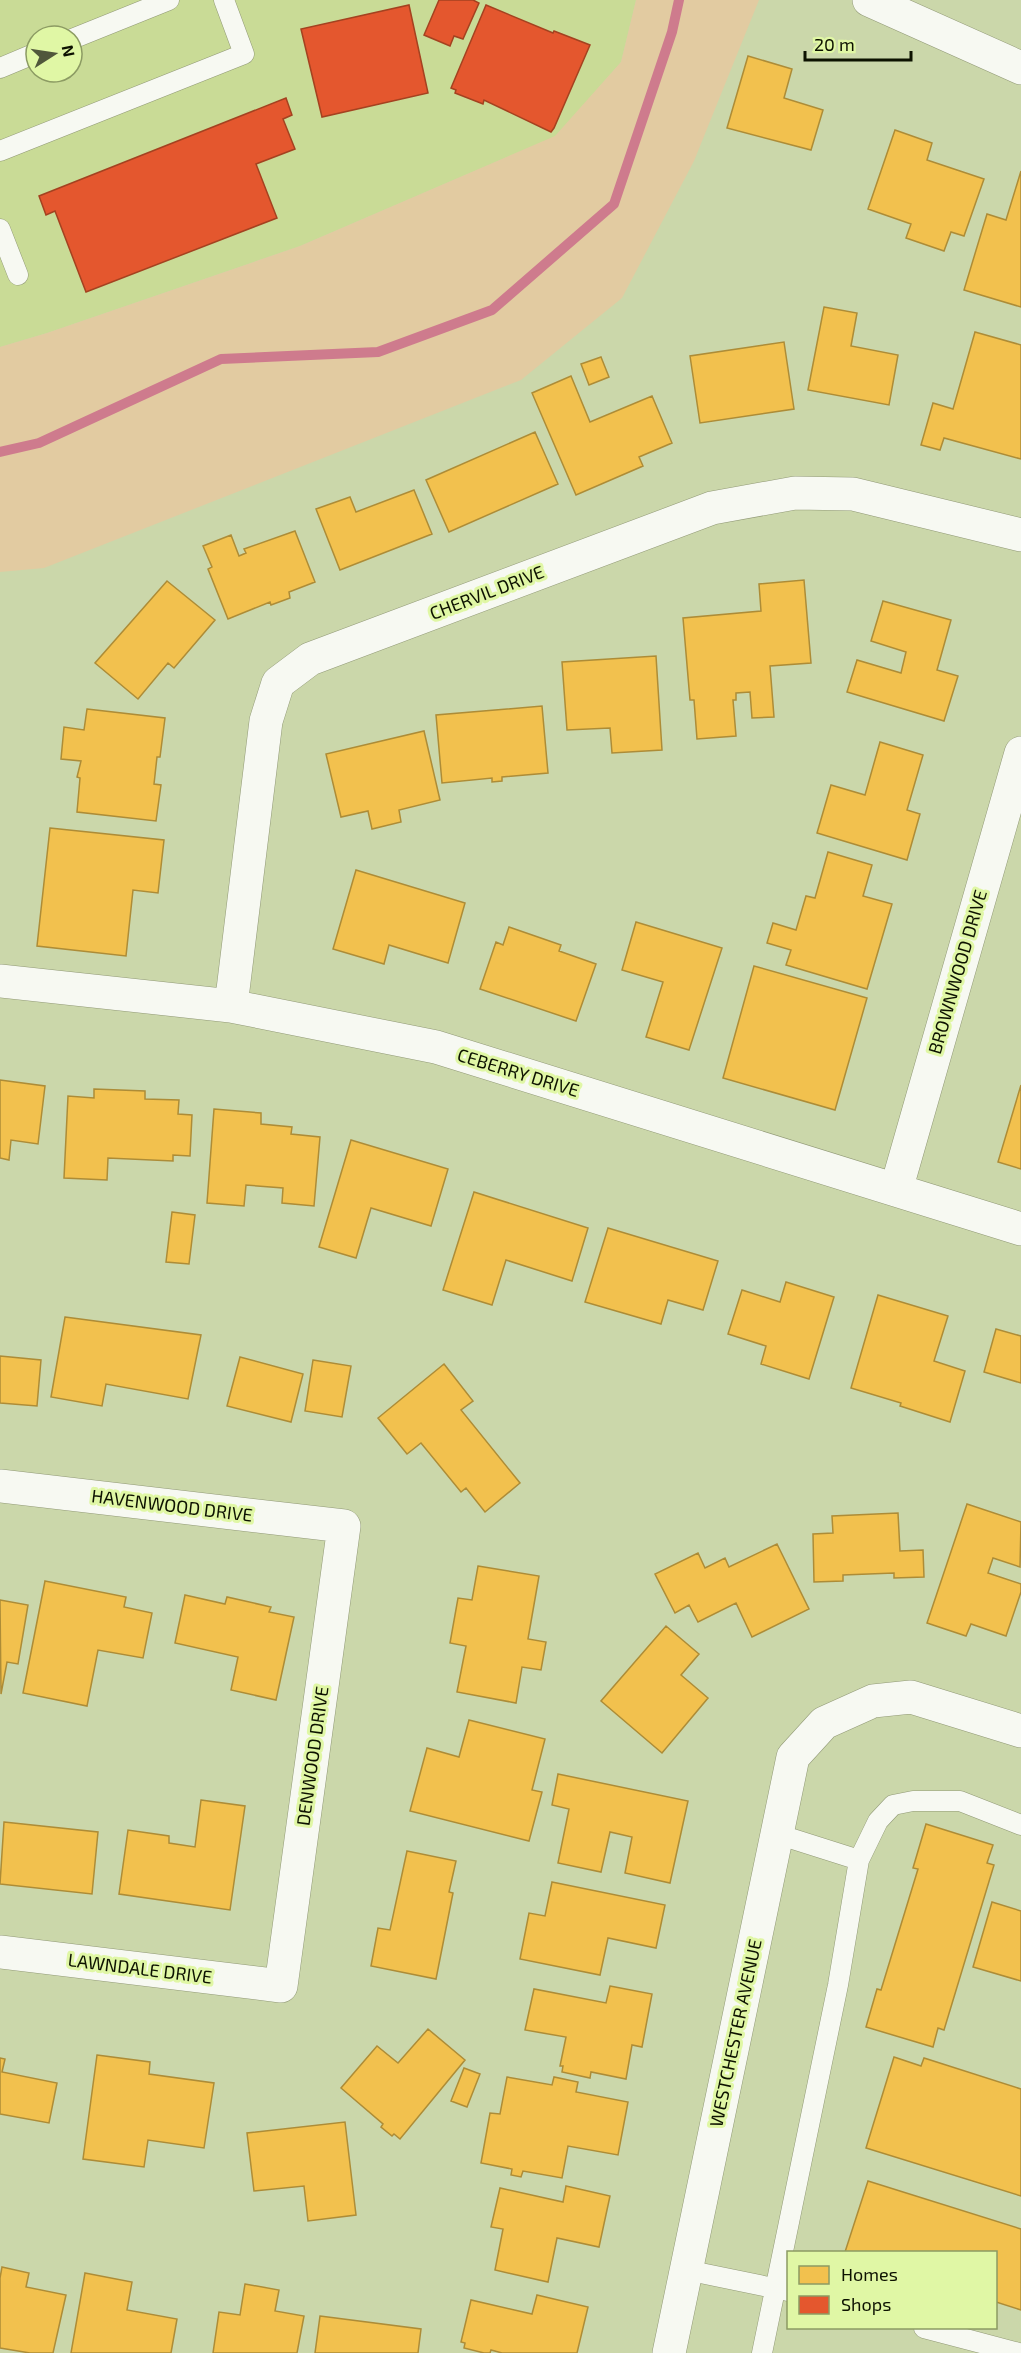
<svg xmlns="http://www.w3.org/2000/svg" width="1021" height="2353" viewBox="0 0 1021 2353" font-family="'Exo 2',sans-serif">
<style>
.built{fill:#c9db96;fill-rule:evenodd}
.green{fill:#e2cba1}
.homes{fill:#f2c14e;stroke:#ad8c37;stroke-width:1.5}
.shops{fill:#e4572e;stroke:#a44220;stroke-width:1.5}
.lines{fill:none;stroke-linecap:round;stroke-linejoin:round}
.stream{stroke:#ce7b8d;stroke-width:10}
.lane-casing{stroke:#919976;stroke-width:21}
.street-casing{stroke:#919976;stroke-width:34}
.lane{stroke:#f7f9f2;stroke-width:20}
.street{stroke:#f7f9f2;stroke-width:33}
.labels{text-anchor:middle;stroke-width:6;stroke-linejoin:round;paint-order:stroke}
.street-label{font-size:18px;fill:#0d1200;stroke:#e0f7a5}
</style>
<rect width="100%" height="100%" fill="#cbd7aa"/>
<path class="built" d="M0,0h636l-15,62 -65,74 -256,110 -253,87 -47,14zM36,36h36v36h-36z"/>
<path class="green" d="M636,0h123l-65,161 -72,137 -101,82 -477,188 -44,4v-225l47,-14 253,-87 255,-110 66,-74z"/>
<path class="homes" d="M748,56l44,13 -8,29 39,12 -12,40 -84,-22z
M895,130l37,13 -5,17 57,19 -20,57 -13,-4 -7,19 -38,-13 5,-14 -43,-15z
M1021,171v136l-57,-17 23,-76 19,6z
M824,307l33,6 -6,33 47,9 -9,50 -81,-15z
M975,332l46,13v114l-77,-21 -4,12 -19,-5 12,-42 20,6z
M784,342l10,67 -94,14 -10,-67z
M601,357l8,20 -20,8 -8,-21z
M571,376l19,46 62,-26 20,47 -33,14 4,9 -67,29 -44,-102z
M535,432l23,52 -109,48 -23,-52z
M414,490l18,44 -92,36 -24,-61 34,-12 6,15z
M295,531l20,51 -26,10 1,6 -19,7 -1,-3 -42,17 -20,-50 4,-2 -9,-21 28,-11 8,21 7,-3 -2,-4z
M804,580l7,83 -41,3 4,51 -22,1 -2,-26 -14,1v7h-3l3,36 -39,3 -3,-39h-4l-7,-82 78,-7 -2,-27z
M167,581l48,39 -41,48 -6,-5 -30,36 -43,-36z
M883,601l68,19 -14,50 21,6 -14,45 -97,-29 10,-32 44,13 5,-21 -35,-11z
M656,656l6,94 -50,3 -2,-25 -43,2 -5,-68z
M542,706l6,67 -46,4v4l-10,1v-4l-50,5 -6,-68z
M87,709l78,9 -5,39h-3l-3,27 7,1 -5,36 -79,-9 3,-34 -3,-1 4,-16 -20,-2 3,-32 20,3z
M424,731l16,69 -41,10 2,12 -29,7 -4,-18 -27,6 -15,-63z
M880,742l43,13 -16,55 13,4 -13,46 -90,-27 14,-48 34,10z
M50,828l114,12 -6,53 -25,-3 -7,66 -89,-10z
M828,852l44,13 -9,31 29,8 -25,85 -81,-24 5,-15 -24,-7 6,-20 23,7 10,-34 9,2z
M356,870l109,33 -17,60 -59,-18 -5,19 -51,-15z
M636,922l86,26 -33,102 -43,-13 17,-55 -41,-12z
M509,927l52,18 -2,6 37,13 -20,57 -96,-32 16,-47 7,3z
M754,966l113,32 -32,112 -112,-32z
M0,1080l45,6 -7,58 -27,-4 -2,20 -9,-2z
M1021,1085v84l-23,-7z
M94,1089l51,2v8l34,1 -1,14 14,1 -2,41 -17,-1v6l-65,-3 -1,22 -43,-2 4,-82 26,2z
M214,1109l47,4v11l31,3 -1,7 29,3 -6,69 -32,-3 1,-15 -37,-3 -2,21 -37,-3z
M351,1140l97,29 -17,57 -60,-18 -15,50 -37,-11z
M474,1192l114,36 -16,53 -66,-21 -14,45 -49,-15z
M172,1212l23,3 -6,49 -23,-2z
M608,1228l110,33 -15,49 -35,-10 -7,24 -76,-22z
M786,1282l48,15 -25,82 -48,-15 5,-18 -38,-12 14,-44 38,12z
M878,1295l70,21 -14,45 31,10 -15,51 -50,-16 1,-3 -50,-15z
M65,1317l136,18 -13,64 -82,-15 -4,22 -51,-9z
M996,1329l25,7v47l-37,-11z
M0,1356l41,4 -4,46 -37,-3z
M240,1357l63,17 -12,48 -64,-16z
M313,1360l38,6 -9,51 -37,-6z
M444,1364l29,37 -12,9 59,73 -35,29 -19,-24 -5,4 -40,-49 -14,11 -29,-36z
M967,1504l54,18 -1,45 -27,-9 -5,15 33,11v8l-15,44 -35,-12 -5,12 -39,-13z
M898,1513l2,38 23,-1 1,27 -30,1v-5l-51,2v6l-29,1 -1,-48 20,-1 -1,-17z
M777,1544l32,65 -57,28 -16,-34 -38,19 -9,-17 -14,8 -20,-39 43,-21 7,15 20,-10 4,9z
M478,1566l61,10 -11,63 18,3 -5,28 -19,-3 -6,36 -59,-11 9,-46 -16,-3 8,-45 14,2z
M45,1581l81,16 -2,10 28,6 -9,45 -45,-8 -11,56 -64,-13z
M185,1595l40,9 2,-7 44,10 -2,5 25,5 -18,83 -45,-10 7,-33 -63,-14z
M0,1600l28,5 -10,59 -11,-2 -6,32z
M666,1626l33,28 -18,21 27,23 -46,55 -61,-52z
M469,1720l76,19 -13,51 10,2 -13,49 -119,-30 17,-63 32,9z
M558,1774l130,27 -18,82 -45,-10 7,-36 -22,-5 -9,40 -43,-9 11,-54 -17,-4z
M201,1800l44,6 -15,104 -111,-16 9,-64 41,6v7l26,4z
M4,1822l94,10 -6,62 -92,-10z
M926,1824l67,21 -6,18 7,2 -50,165 -6,-2 -5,19 -67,-20 11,-38 4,1 37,-121 -5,-1z
M407,1851l49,10 -7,31 4,1 -17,86 -65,-13 7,-38 12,2z
M552,1882l113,23 -9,43 -48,-10 -8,37 -80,-16 9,-46 16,3z
M992,1902l29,9v70l-48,-14z
M610,1986l42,8 -10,53 -10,-2 -6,34 -35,-7 -1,6 -28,-6 1,-6h-3l6,-29 -41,-7 9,-41 72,14z
M428,2029l37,31 -65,79 -6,-5 -2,2 -11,-9 2,-3 -42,-36 36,-42 21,17z
M97,2055l53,7 -1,12 65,9 -10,65 -56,-8 -4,27 -61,-8z
M894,2057l27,9 3,-8 97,31v107l-155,-48z
M0,2058l5,1 -3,13 55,11 -8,40 -49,-9z
M464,2068l16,6 -13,33 -16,-6z
M507,2077l45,8 2,-8 24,5 -2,10 52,10 -10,53 -50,-9 -6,32 -39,-7 -2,6 -10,-2 1,-6 -31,-6 9,-50 10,1z
M345,2122l11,93 -48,6 -4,-35 -50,5 -7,-58z
M868,2181l153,48v81l-25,-8v-50h-151z
M566,2186l44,10 -11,51 -42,-9 -9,44 -53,-12 8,-41 -12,-2 9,-39 63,14z
M2,2267l27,6 -3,14 40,8 -13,58h-23l-30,-5v-70z
M85,2273l47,9 -5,28 50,9 -6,34h-100z
M245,2284l34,6 -4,21 29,5 -7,37h-84l6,-41 21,3z
M537,2295l51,12 -11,46h-75l-11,-3 -1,3h-6l-20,-5 1,-5 -4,-1 10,-42 61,14z
M320,2316l101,13 -3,24h-103z"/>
<path class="shops" d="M439,0h34l6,3 -16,36 -9,-3 -4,10 -26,-11z
M409,5l19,88 -106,24 -21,-88z
M486,5l67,28 1,-2 36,14 -36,83 -3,4 -67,-32 -1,4 -28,-11 1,-3 -5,-2z
M286,98l6,17 -9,4 12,30 -39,15 21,54 -191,74 -31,-81 -9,4 -7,-19z"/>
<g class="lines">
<path class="stream" d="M0,452l39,-9 182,-84 157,-7 114,-42 122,-106 58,-172 7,-32"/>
<g class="lane-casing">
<path id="lane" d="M72,39l97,-39
M0,68l36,-15
M0,151l244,-97 -20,-54
M0,229l18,46
M777,1834l82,26
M686,2270l102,21
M924,2328l95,25
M762,2353l76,-368 21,-125 19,-39 15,-16 20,-4h47l61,24"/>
</g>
<g class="street-casing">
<path id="street" d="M869,0l152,68
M0,981l231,25 205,41 585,182
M231,1006l35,-285 12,-38 32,-24 402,-151 83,-15 58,1 168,41
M896,1190l125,-437
M0,1486l344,40 -63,460 -281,-34
M669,2353l124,-596 31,-34 49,-22 38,-4 110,34"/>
</g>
<use href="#lane" class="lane"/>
<use href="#street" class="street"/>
</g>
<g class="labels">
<g class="street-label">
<text transform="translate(487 593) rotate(-21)" y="6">CHERVIL DRIVE</text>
<text transform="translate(958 972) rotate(-74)" y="6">BROWNWOOD DRIVE</text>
<text transform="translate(518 1073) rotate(17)" y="6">CEBERRY DRIVE</text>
<text transform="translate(172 1506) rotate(7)" y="6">HAVENWOOD DRIVE</text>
<text transform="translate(313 1756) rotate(-82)" y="6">DENWOOD DRIVE</text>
<text transform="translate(140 1969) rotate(7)" y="6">LAWNDALE DRIVE</text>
<text transform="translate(736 2033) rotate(-78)" y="6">WESTCHESTER AVENUE</text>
</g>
</g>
<rect x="787" y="2251" width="210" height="78" fill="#e0f7a5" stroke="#8c9b63" stroke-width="1.5"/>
<rect x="799" y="2266" width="30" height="18" fill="#f2c14e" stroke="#8c9b63" stroke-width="1.5"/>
<text x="841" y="2281" font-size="18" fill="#0d1200">Homes</text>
<rect x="799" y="2296" width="30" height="18" fill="#e4572e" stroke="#8c9b63" stroke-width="1.5"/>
<text x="841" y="2311" font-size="18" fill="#0d1200">Shops</text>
<g transform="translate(54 54) rotate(78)"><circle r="28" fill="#e0f7a5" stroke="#8c9b63" stroke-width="1.5"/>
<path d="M0-4.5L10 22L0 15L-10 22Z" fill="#50573b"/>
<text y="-9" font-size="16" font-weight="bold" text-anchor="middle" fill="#0d1200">N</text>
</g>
<path d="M805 51v9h106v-9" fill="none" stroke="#0d1200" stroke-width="3"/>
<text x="814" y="51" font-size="18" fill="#0d1200" stroke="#e0f7a5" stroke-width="4.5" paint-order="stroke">20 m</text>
</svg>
